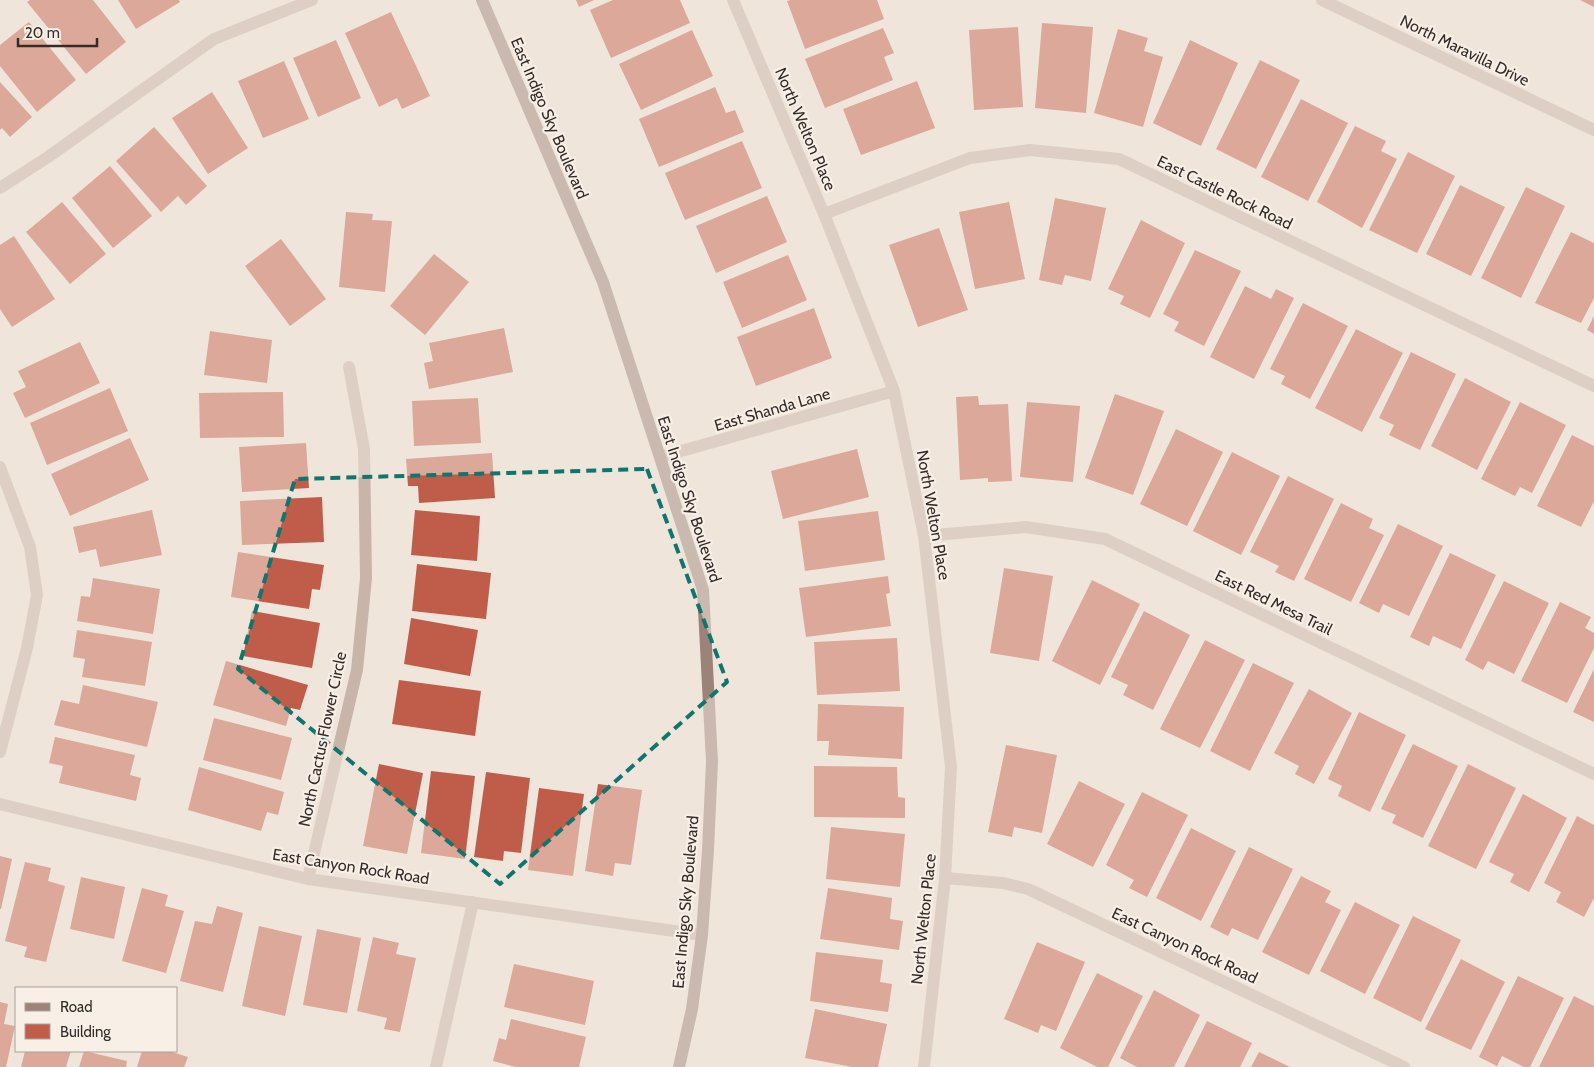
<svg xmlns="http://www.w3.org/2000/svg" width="1594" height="1067" viewBox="0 0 1594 1067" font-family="Cabin,sans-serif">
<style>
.building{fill:#c05d4a}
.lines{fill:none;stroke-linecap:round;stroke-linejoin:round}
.street{stroke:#c8b4a8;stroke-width:12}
.secondary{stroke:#9b8379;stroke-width:12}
.marked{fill:none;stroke:#0f766e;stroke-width:4;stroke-dasharray:10 6;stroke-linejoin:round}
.labels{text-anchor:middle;stroke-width:4.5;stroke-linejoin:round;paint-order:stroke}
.street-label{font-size:16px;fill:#352b28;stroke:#f8efe7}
</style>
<rect width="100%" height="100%" fill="#f0e5db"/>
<path class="building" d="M30,0h63l33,42 -40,32 -59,-72z
M118,0h61l1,2 -44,27z
M576,0h18l-15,7z
M613,0h67l10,23 -79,35 -21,-48z
M791,0h86l7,19 -79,30 -18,-48z
M1580,0h14v7z
M391,12l39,84 -28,13 -5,-11 -18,9 -34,-74z
M29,22l47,58 -39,32 -37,-46v-21z
M1042,23l51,4 -7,86 -51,-5z
M1018,27l5,80 -49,3 -5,-80z
M883,28l11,25 -10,4 9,23 -68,28 -20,-49z
M1118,29l30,9 -4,13 19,6 -20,70 -49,-14z
M692,30l21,46 -72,34 -22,-46z
M336,40l25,58 -43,19 -25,-59z
M1190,40l48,23 -37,83 -48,-23z
M1260,60l40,20 -44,89 -40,-20z
M284,61l25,58 -46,19 -25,-57z
M917,81l18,47 -74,27 -18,-46z
M0,82l32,35 -22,20 -8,-9 -2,2z
M715,87l11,26 9,-3 9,22 -85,35 -20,-48z
M212,92l36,56 -40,26 -36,-56z
M1301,99l47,24 -40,78 -47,-24z
M1355,126l31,15 -5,10 16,8 -35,69 -45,-26z
M154,127l53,59 -21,19 -8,-9 -17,16 -45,-51z
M742,141l20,47 -77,32 -20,-47z
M1408,152l47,24 -38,77 -48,-23z
M110,166l42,50 -39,32 -41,-50z
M1460,185l45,22 -34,69 -45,-22z
M1526,187l39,19 -44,92 -40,-20z
M767,196l20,46 -71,31 -20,-47z
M1055,198l51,10 -15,73 -26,-6 -3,10 -23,-5z
M62,202l44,52 -36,30 -44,-52z
M1009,202l16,77 -50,10 -16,-77z
M346,212l27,2 -1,6 20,1 -7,71 -46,-5z
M1141,220l44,23 -35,75 -30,-14 4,-8 -16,-7z
M939,228l29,82 -50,17 -29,-82z
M1571,232l23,11v55l-13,25 -46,-20z
M14,236l41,63 -43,28 -12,-18v-64z
M281,239l45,60 -36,27 -45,-60z
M1195,250l46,21 -37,75 -30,-15 5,-9 -16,-8z
M434,254l35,28 -44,53 -35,-29z
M788,255l19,45 -65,28 -19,-46z
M1245,286l26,13 5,-10 18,9 -40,81 -44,-22z
M1303,303l45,23 -38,73 -29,-15 4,-8 -15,-7z
M814,308l18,50 -76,28 -19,-49z
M1594,316v18l-7,-4z
M504,328l9,44 -84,17 -5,-26 9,-2 -4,-18z
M1356,329l47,24 -41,79 -47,-24z
M210,331l62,9 -5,43 -63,-8z
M80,342l20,41 -75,35 -12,-25 13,-6 -8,-16z
M1411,352l45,22 -36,76 -31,-15 5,-10 -15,-7z
M1465,378l46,24 -34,68 -46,-24z
M110,388l18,43 -81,34 -17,-42z
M283,392l1,45 -84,1 -1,-45z
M1115,394l49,17 -31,84 -48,-17z
M978,396l1,9 29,-1 4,77 -24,1v-4l-28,2 -4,-83z
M478,398l3,45 -67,3 -2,-45z
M1027,402l53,4 -7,76 -53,-5z
M1520,402l46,23 -34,68 -12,-6 -5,9 -34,-17z
M1176,429l47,23 -36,74 -47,-22z
M1572,435l22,11v55l-13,26 -44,-21z
M130,438l19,42 -79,36 -19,-42z
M306,443l3,45 -67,4 -3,-45z
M857,449l12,48 -86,22 -12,-48z
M1232,452l48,24 -39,79 -48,-24z
M492,453l3,45 -76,5 -1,-17h-10l-2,-27z
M1288,476l46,23 -40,82 -19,-9 4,-6 -29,-14z
M322,497l2,45 -82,3 -2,-44z
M1341,503l32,16 -4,9 15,7 -33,67 -47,-23z
M152,510l10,45 -62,12 -4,-18 -17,4 -6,-26z
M415,510l65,6 -3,45 -66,-6z
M878,511l7,49 -80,11 -7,-50z
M1398,524l45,22 -34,70 -26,-12 -4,9 -20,-10z
M238,552l86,13 -4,25 -8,-1 -3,20 -78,-12z
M1450,553l46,22 -35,74 -28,-13 -4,10 -19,-9z
M417,564l74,9 -5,46 -74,-8z
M1004,568l49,8 -14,85 -49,-8z
M888,576l2,17 -4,1 5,32 -85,11 -7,-49z
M93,578l67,11 -7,45 -76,-13 4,-25 9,1z
M1092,580l48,24 -40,81 -48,-24z
M1504,581l45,22 -35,71 -26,-13 -5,9 -18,-10z
M1560,602l31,15 -6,11 9,5v15l-27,55 -46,-22z
M252,611l68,12 -8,45 -69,-12z
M1144,611l46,24 -37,75 -30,-15 5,-10 -17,-8z
M411,618l67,12 -8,46 -66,-12z
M77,630l75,12 -7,44 -63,-9 3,-18 -12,-2z
M897,638l3,53 -83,4 -3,-53z
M1205,640l40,20 -45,88 -40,-19z
M226,661l82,24 -8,25 -9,-2 -5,18 -73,-21z
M1253,663l41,20 -44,88 -40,-20z
M1594,669v53l-21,-10z
M399,680l82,11 -6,45 -83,-12z
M83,685l75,17 -11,45 -93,-22 7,-25 18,4z
M1309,689l43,24 -38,71 -19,-10 4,-8 -25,-13z
M818,704l86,3 -2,52 -74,-4 1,-14h-12z
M1359,712l47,23 -36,77 -32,-16 4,-10 -14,-7z
M214,718l78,20 -11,42 -78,-20z
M55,737l80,18 -5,20 11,3 -5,23 -77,-18 4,-17 -14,-3z
M1413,744l45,22 -35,72 -31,-15 4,-8 -15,-6z
M1006,745l51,10 -15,78 -28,-6 -2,10 -24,-5z
M379,764l44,9 -16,81 -44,-8z
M1468,764l48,24 -40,81 -48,-23z
M814,766l83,1 1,30 7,1v20l-91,-1z
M199,767l85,25 -6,23 -11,-3 -6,19 -73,-21z
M431,771l44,5 -10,83 -44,-6z
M486,772l44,6 -9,75 -17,-2 -1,10 -29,-4z
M1079,781l46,23 -32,63 -46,-23z
M598,784l44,6 -11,75 -16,-2 -2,13 -28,-5z
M539,788l45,6 -11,82 -45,-6z
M1142,792l46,23 -41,82 -18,-9 5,-8 -28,-15z
M1523,794l44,24 -38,74 -19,-10 4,-8 -25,-12z
M1577,816l17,9v73l-10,19 -28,-15 5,-10 -17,-9z
M831,827l74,7 -5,53 -74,-8z
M1191,828l45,23 -35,70 -45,-23z
M1249,847l44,22 -35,71 -26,-12 -4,8 -18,-9z
M0,856l12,3 -11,50h-1z
M25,862l26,6 -3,13 17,5 -19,76 -22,-5 3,-10 -22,-6z
M1301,876l30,15 -6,11 16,8 -32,65 -47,-23z
M81,877l44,10 -11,52 -44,-10z
M142,888l26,7 -3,11 19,5 -18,62 -44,-12z
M828,888l64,10 -2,21 13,2 -4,29 -79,-11z
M1355,902l45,23 -35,69 -45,-23z
M217,906l26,7 -20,79 -43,-11 15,-60 17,3z
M1413,916l48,24 -40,82 -48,-24z
M259,926l43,10 -17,80 -43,-10z
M317,929l44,9 -14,75 -44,-8z
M373,937l26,6 -3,11 20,4 -16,74 -16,-3 3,-11 -30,-7z
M1037,942l48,20 -29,69 -15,-6 -3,8 -34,-14z
M816,952l67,8 -3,22 12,2 -4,28 -78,-11z
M1461,959l44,23 -34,68 -46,-21z
M514,964l80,17 -9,44 -81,-18z
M1097,973l46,23 -35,71h-11l-37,-19z
M1518,976l46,22 -34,69h-6l-22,-11 -5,10 -18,-9z
M1154,990l46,25 -26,52h-37l-17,-9z
M1574,996l20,10v61h-55z
M0,1002l8,2 -4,20 11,2 -9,41h-6z
M815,1009l72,15 -9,43h-26l-47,-9z
M511,1019l75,18 -7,30h-63l-23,-6 6,-23 7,2z
M1207,1021l45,22 -12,24h-56z
M25,1051h46l-5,16h-45z
M84,1051l43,10 -1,6h-47z
M142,1051h27l19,6 -4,10h-47z
M1259,1052l31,15h-39z"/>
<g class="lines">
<path class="street" d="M733,0l91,214 70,177 30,145 27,231 -6,111 -21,189
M1322,0l272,130
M0,188l48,-31 166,-118 98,-39
M824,214l146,-56 60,-8 89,9 475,227
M660,457l234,-66
M0,467l30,80 7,48 -10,53 -27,104
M924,536l102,-9 79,12 489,235
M0,804l308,75 394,56
M945,878l58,5 25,6 376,178
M308,879l49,-209 9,-92 -2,-129 -15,-82
M436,1067l37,-165"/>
<path class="secondary" d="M482,0l121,282 100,308 9,172 -4,88 -6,85 -10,74 -13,58"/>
</g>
<path d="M0 0H1594V1067H0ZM647,469l80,213 -227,202 -262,-215 57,-190z" fill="#f0e5db" fill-opacity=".55" fill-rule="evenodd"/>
<path class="marked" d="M647,469l80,213 -227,202 -262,-215 57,-190z"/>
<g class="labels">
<g class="street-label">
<text transform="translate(1465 50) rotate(26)" y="6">North Maravilla Drive</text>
<text transform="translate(550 118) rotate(67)" y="6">East Indigo Sky Boulevard</text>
<text transform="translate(806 129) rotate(67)" y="6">North Welton Place</text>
<text transform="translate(1225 192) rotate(26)" y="6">East Castle Rock Road</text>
<text transform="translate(772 409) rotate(-16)" y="6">East Shanda Lane</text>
<text transform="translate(690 499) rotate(72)" y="6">East Indigo Sky Boulevard</text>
<text transform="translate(934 515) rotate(80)" y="6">North Welton Place</text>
<text transform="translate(1274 602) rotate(26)" y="6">East Red Mesa Trail</text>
<text transform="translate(322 739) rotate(-78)" y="6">North Cactus Flower Circle</text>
<text transform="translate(351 866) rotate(9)" y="6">East Canyon Rock Road</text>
<text transform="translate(685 902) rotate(-85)" y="6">East Indigo Sky Boulevard</text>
<text transform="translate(923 919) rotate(-84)" y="6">North Welton Place</text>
<text transform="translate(1185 945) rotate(25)" y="6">East Canyon Rock Road</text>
</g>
</g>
<rect x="15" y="987" width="162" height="65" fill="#f8efe7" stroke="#aaa19b"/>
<rect x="25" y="1003" width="25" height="8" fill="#9b8379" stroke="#aaa19b"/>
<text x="60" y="1012" font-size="15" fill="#352b28">Road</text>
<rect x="25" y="1024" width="25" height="15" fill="#c05d4a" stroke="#aaa19b"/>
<text x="60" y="1037" font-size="15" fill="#352b28">Building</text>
<path d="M18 38v8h79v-8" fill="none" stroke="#352b28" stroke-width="2.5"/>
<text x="25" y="38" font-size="15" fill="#352b28" stroke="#f8efe7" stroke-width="4" paint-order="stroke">20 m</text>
</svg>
